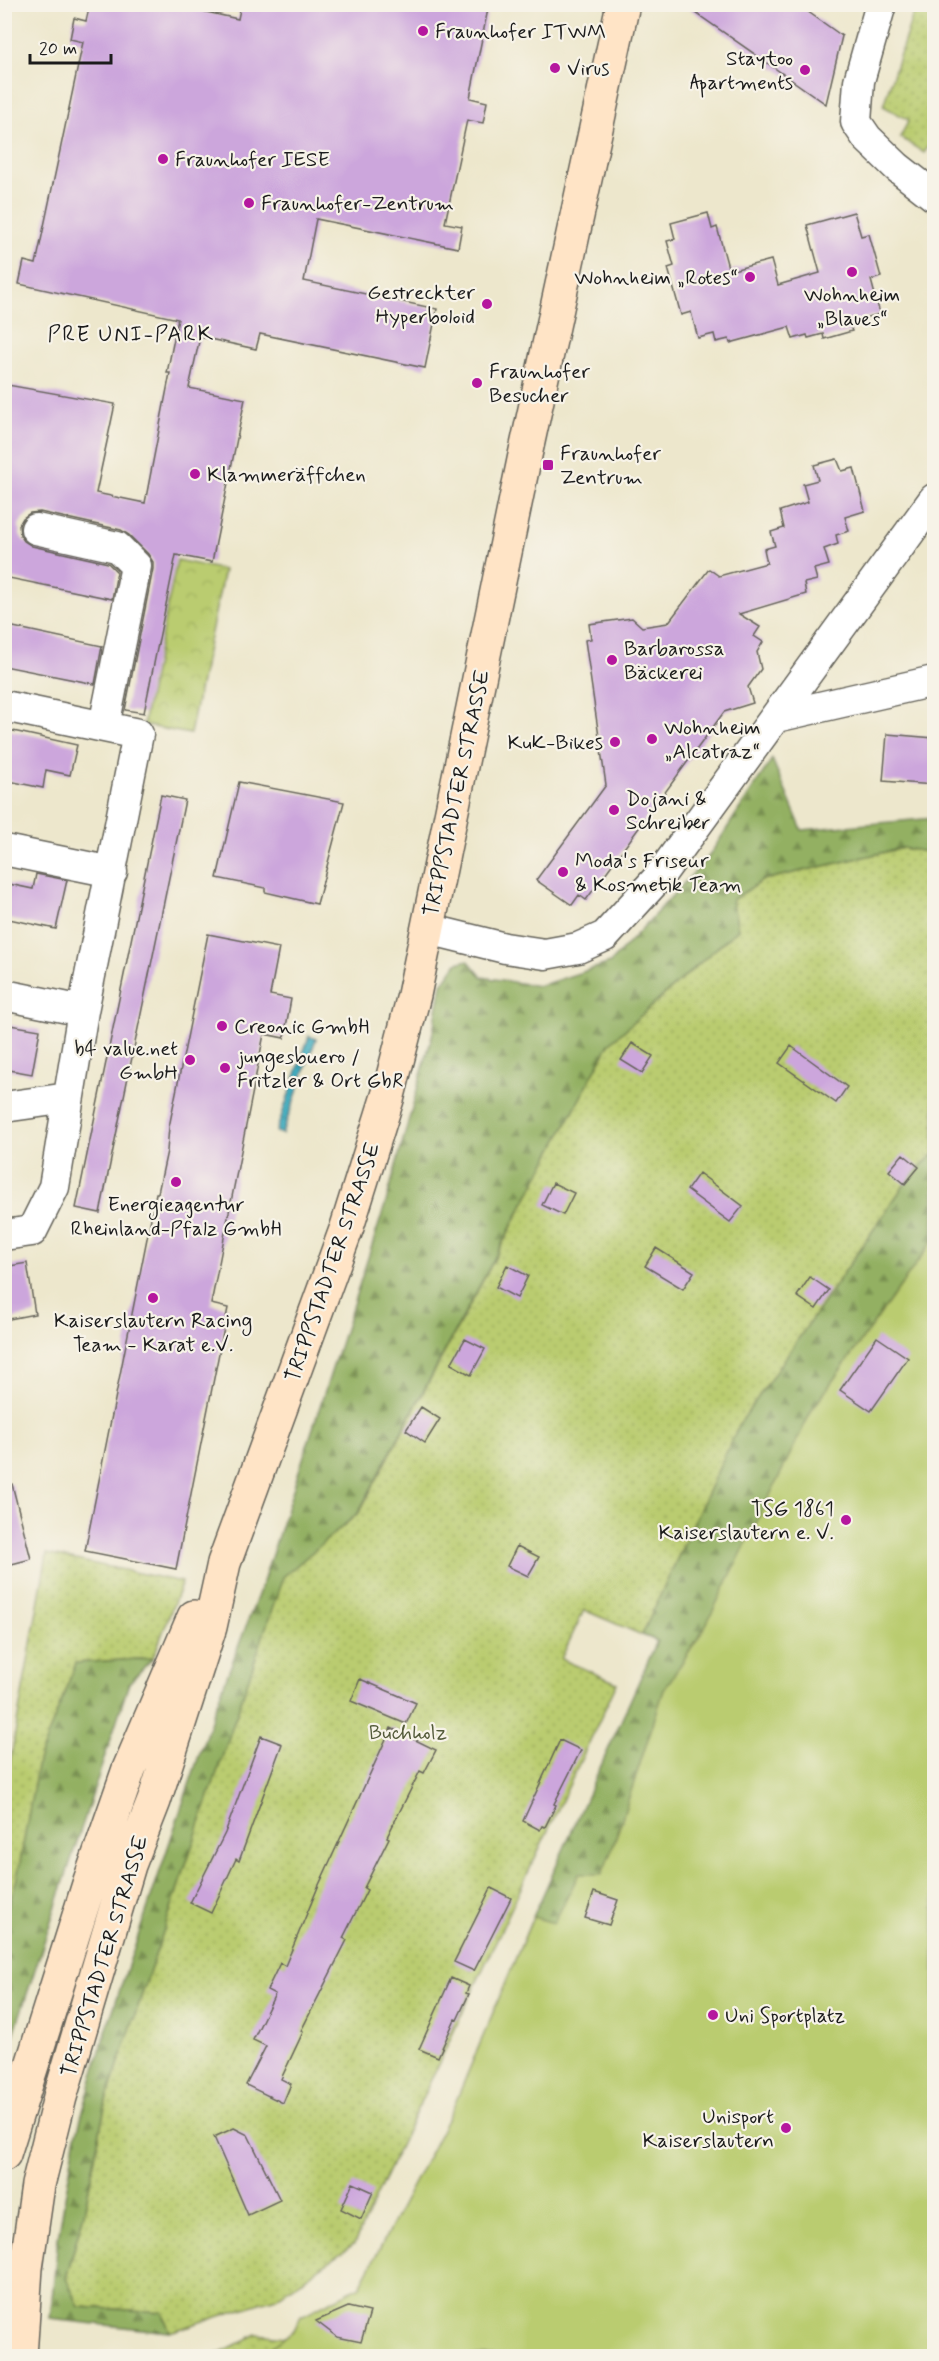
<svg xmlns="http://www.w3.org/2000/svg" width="939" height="2361" viewBox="0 0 939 2361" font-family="Mynerve,sans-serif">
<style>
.grass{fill:url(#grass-dots);stroke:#6b7446;stroke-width:1.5}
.forest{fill:url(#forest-firs);stroke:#58663f;stroke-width:1.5}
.park{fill:url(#park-crowns);stroke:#6b7446;stroke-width:1.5}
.pitch{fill:#bacc6f;stroke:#6b7446;stroke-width:1.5}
.water{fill:url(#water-ripples);stroke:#2e646e;stroke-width:1.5}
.building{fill:#cca6dc}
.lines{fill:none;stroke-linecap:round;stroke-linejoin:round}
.minor-casing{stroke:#65635a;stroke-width:33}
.secondary-casing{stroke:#65635a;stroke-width:36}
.minor{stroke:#fff;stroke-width:30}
.secondary{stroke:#ffe4c6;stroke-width:33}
.poi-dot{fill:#b5179e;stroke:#f7f3e8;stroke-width:2}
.labels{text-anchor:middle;stroke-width:4.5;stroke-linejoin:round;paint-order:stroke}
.poi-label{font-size:21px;fill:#1c1c1c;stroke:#f7f3e8;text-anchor:start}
.street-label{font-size:21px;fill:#1c1c1c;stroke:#f7f3e8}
.park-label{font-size:21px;fill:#535a39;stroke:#f7f3e8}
.neighbourhood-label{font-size:22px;letter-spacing:1.5px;fill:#1c1c1c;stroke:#f7f3e8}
</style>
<defs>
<pattern id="grass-dots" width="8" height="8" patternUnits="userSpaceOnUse" patternTransform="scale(1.5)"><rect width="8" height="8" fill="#bacc6f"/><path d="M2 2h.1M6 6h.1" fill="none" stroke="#9faf60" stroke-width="1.8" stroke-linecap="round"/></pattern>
<pattern id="forest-firs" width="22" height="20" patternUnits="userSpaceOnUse" patternTransform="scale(1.5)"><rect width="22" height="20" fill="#93b062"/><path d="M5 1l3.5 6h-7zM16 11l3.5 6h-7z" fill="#778e50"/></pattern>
<pattern id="park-crowns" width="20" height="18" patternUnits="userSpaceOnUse" patternTransform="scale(1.5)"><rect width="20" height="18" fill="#bacc6f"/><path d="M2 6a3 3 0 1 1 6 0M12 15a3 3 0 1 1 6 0" fill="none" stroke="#9faf60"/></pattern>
<pattern id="water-ripples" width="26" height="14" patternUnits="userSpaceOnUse" patternTransform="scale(1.5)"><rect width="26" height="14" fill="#41adc0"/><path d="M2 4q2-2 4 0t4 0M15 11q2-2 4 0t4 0" fill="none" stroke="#368c9b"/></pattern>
</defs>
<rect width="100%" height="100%" fill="#f7f3e8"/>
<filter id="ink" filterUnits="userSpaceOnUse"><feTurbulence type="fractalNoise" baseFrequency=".0167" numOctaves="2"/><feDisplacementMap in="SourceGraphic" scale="12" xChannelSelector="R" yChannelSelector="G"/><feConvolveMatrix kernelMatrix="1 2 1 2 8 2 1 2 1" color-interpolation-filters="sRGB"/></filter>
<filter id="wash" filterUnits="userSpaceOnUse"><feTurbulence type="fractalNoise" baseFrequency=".008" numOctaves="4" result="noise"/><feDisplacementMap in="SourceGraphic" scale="24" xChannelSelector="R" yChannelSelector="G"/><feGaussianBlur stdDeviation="1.35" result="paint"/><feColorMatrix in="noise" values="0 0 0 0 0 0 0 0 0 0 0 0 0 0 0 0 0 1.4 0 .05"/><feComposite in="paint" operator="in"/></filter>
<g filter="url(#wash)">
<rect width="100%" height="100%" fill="#ede7cc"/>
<path class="grass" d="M916,5h18v133l-10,15 -24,-16 9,-17 -26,-14z
M903,848l31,5v301l-23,21 -172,250 -97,210 -58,-25 -23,49 56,24 -263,561 -78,54 -106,34 -8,-20 -83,-5 -13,-29 18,-65 22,-112 177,-525 76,-63 250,-469 129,-115 -6,-29 31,-20z
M47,1554l135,28 -29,76 -77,5 -59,216 -12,37v-126z
M257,2334l29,3 -26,19h-47z"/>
<path class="forest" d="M772,759l30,71 132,-12v35l-31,-5 -140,32 -31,20 6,29 -129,115 -251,469 -75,64 -177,524 -22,112 -18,65 13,29 83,5 8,20 -120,-13 8,-81 17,-98 28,-100 113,-335 48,-126 58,-179 64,-198 47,-170 9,-48 15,-21 11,-3 14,17 57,9 71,-23 99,-107z
M934,1154v85l-122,171 -108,219 -40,61 -51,157 -11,28 -48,48 -135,251 35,-66 79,-191 124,-276 -15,-6 97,-210 172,-250z
M153,1658l-24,25 -124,378v-145l12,-37 21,-118 38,-98z"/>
<path class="park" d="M177,560l47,10 -34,164 -47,-9z"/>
<path class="pitch" d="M934,1239v1117h-674l34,-26 7,-14 59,-30 93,-178 80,-191 21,6 25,-49h23l11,-27 51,-157 40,-61 108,-219z"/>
<path class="water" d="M309,1036l7,3 -34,95 -6,-2z"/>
<g id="blocks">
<path class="building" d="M90,4h80l68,15 3,-15h248l-19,94 17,4 -4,21 -16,-3 -22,103 17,3 -4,22 -142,-29 -12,62 133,28 -12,59 -165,-34 -4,15 -56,-12 -11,51 56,11 -33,163 -36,-7 -32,158 -19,-3 28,-141v-7l-5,-8 -19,-19 -8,-5 -81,-18 -10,1 -7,5 -4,7 1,10 4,6 8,5 76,17 9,9 -5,27 -108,-22v-178l4,-14 107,19 -19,89 49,10 25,-130h-3l11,-54 -159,-35 5,-23 12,3 47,-222 -13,-3 4,-21 12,3z
M683,4h114l45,32 -16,68z
M854,212l7,24 8,-2 12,43 -10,3 9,34 -16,4 1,4 -15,4 2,5 -28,8 -1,-5 -15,4 -1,-3 -14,4 -4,-12 -59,16 -1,-4 -13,3 -2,-8 -16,4 -7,-26 -10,3 -13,-47 6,-2 -7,-25 8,-2 -4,-16 37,-10 4,16 5,-2 12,44 42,-11 7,25 42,-12 -13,-48z
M837,459l5,12 12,-3 11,43 -20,6 4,14 -13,4 2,9 -14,5 5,16 -15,4 3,11 -13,3 2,11 -67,20 21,13 -6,9 9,6 -6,10 4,17 -13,18 5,16 -29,9 -138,188 -7,-5 -7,10 -36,-25 70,-95 -21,-145 6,-1 -2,-15 43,-6 10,9 26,-4 41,-54 10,7 48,-13 -3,-14 11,-3 -4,-14 13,-4 -4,-17 28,-9 -5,-18 15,-4 -4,-15z
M4,625l98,21 -7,38 -91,-18z
M4,729l73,16 -7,30 -24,-5 -3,18 -39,-8z
M887,734l47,4v47l-51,-4z
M239,782l105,20 -27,102 -52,-12v-4l-48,-10z
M161,795l24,5 -85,413 -24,-5z
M36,874l31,6 -11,49 -52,-11v-35l29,6z
M208,934l71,14 -9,47 21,4 -7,39 -20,-4 -53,270 17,4 -52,261 -91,-18 71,-358h2l9,-42 2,-24z
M4,1024l36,6 -8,44 -28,-5z
M632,1043l21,13 -11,17 -21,-13z
M791,1046l56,41 -11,16 -57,-40z
M903,1154l16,13 -14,17 -16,-13z
M699,1173l44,33 -13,16 -43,-32z
M553,1183l21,10 -11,22 -21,-10z
M656,1248l38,24 -11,17 -38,-23z
M27,1263l8,51 -31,6v-53z
M507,1265l21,11 -11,22 -21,-11z
M810,1277l19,13 -13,19 -19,-13z
M877,1337l31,21 -37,53 -31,-21z
M465,1339l20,10 -14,26 -20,-11z
M421,1407l19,12 -15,24 -19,-13z
M12,1484l19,75 -27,7v-81z
M517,1546l22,11 -11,19 -21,-10z
M360,1679l56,24 -10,21 -55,-23z
M391,1728l45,22 -12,23 -4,-2 -33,66 2,1 -25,50 3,2 -24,48 4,2 -46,91 2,1 -22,47 10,5 -8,19 -37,-18 20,-39 -13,-6 22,-46 -8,-4 13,-27 5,3 33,-79z
M261,1736l21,8 -43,117 -3,-2 -25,54 -21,-10 35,-70z
M560,1740l21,10 -27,54 2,1 -11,22 -3,-1 -2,4 -17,-9z
M491,1888l20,10 -37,73 -20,-9z
M594,1892l24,8 -9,25 -24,-7z
M451,1978l18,8 -3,7 3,1 -12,26 -2,-1 -17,38 -19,-8z
M234,2128l14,7 32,65 -32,15 -34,-78z
M353,2183l20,9 -12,27 -20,-10z
M348,2307l22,5 -9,30 -24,-5 -21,-16z"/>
</g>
</g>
<g filter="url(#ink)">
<use href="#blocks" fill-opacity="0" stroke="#65635a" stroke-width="1.5"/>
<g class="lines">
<g class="minor-casing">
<path id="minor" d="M881,4l-22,77 -3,41 11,16 30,29 37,29
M36,529l81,18 19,19 -32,160
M4,706l134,28 -55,277 -29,176 -22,44 -28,4
M776,717l158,-36
M4,850l108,22
M428,929l77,19 40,6 33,-6 27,-12 53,-58 276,-379
M4,995l79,16
M4,1107l64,-9"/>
</g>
<g class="secondary-casing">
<path id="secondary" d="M4,2154l86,-273 39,-112 65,-152
M20,2356l6,-88 12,-83 22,-88 69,-232 25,-64 56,-174 14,-64 123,-336 41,-131 26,-101 110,-535 99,-456"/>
</g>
<use href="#minor" class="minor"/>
<use href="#secondary" class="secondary"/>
</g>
</g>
<g class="poi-dot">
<circle cx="423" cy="31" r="6"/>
<circle cx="555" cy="68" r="6"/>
<circle cx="805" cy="70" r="6"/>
<circle cx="163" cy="159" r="6"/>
<circle cx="249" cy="203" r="6"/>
<circle cx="852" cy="272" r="6"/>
<circle cx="750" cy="277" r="6"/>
<circle cx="487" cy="304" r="6"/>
<circle cx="477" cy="383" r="6"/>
<rect x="542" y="459" width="12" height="12" rx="3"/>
<circle cx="195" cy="474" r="6"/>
<circle cx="612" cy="660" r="6"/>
<circle cx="652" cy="739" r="6"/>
<circle cx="615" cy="742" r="6"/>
<circle cx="614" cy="810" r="6"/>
<circle cx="563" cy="872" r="6"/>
<circle cx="222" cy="1026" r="6"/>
<circle cx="190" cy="1060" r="6"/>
<circle cx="225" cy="1068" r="6"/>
<circle cx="176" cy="1182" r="6"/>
<circle cx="153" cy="1298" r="6"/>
<circle cx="846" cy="1520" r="6"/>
<circle cx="713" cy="2015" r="6"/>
<circle cx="786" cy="2128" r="6"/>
</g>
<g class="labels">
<g class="poi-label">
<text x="435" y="38">Fraunhofer ITWM</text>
<text x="793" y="65" text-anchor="end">Staytoo<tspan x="793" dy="24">Apartments</tspan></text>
<text x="567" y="75">Virus</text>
<text x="175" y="166">Fraunhofer IESE</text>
<text x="261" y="210">Fraunhofer-Zentrum</text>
<text x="738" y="284" text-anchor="end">Wohnheim „Rotes“</text>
<text x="475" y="299" text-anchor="end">Gestreckter<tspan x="475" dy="24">Hyperboloid</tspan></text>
<text x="852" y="301" text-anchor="middle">Wohnheim<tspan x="852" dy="24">„Blaues“</tspan></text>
<text x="489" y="378">Fraunhofer<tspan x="489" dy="24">Besucher</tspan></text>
<text x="560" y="460">Fraunhofer<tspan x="560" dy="24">Zentrum</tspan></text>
<text x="207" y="481">Klammeräffchen</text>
<text x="624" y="655">Barbarossa<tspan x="624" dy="24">Bäckerei</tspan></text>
<text x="664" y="734">Wohnheim<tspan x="664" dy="24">„Alcatraz“</tspan></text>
<text x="603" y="749" text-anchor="end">KuK-Bikes</text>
<text x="626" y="805">Dojani &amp;<tspan x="626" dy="24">Schreiber</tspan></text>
<text x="575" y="867">Moda's Friseur<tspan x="575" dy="24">&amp; Kosmetik Team</tspan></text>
<text x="234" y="1033">Creonic GmbH</text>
<text x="178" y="1055" text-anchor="end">b4 value.net<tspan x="178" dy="24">GmbH</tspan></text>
<text x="237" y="1063">jungesbuero /<tspan x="237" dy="24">Fritzler &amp; Ort GbR</tspan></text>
<text x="176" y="1211" text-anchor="middle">Energieagentur<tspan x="176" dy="24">Rheinland-Pfalz GmbH</tspan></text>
<text x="153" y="1327" text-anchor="middle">Kaiserslautern Racing<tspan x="153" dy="24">Team - Karat e.V.</tspan></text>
<text x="834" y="1515" text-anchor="end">TSG 1861<tspan x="834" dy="24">Kaiserslautern e. V.</tspan></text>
<text x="725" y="2022">Uni Sportplatz</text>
<text x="774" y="2123" text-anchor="end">Unisport<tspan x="774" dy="24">Kaiserslautern</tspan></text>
</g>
<g class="street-label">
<text transform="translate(456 793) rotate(-78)" y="7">TRIPPSTADTER STRASSE</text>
<text transform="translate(332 1262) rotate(-71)" y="7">TRIPPSTADTER STRASSE</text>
<text transform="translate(104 1956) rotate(-73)" y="7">TRIPPSTADTER STRASSE</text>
</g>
<g class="park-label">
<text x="408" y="1739">Buchholz</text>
</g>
<g class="neighbourhood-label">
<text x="131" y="341">PRE UNI-PARK</text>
</g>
</g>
<rect width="939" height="2361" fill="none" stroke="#f7f3e8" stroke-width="24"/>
<path d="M30 54v9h81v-9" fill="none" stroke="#1c1c1c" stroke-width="3"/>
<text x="39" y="54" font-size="18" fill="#1c1c1c" stroke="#f7f3e8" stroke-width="4.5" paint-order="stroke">20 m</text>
</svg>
